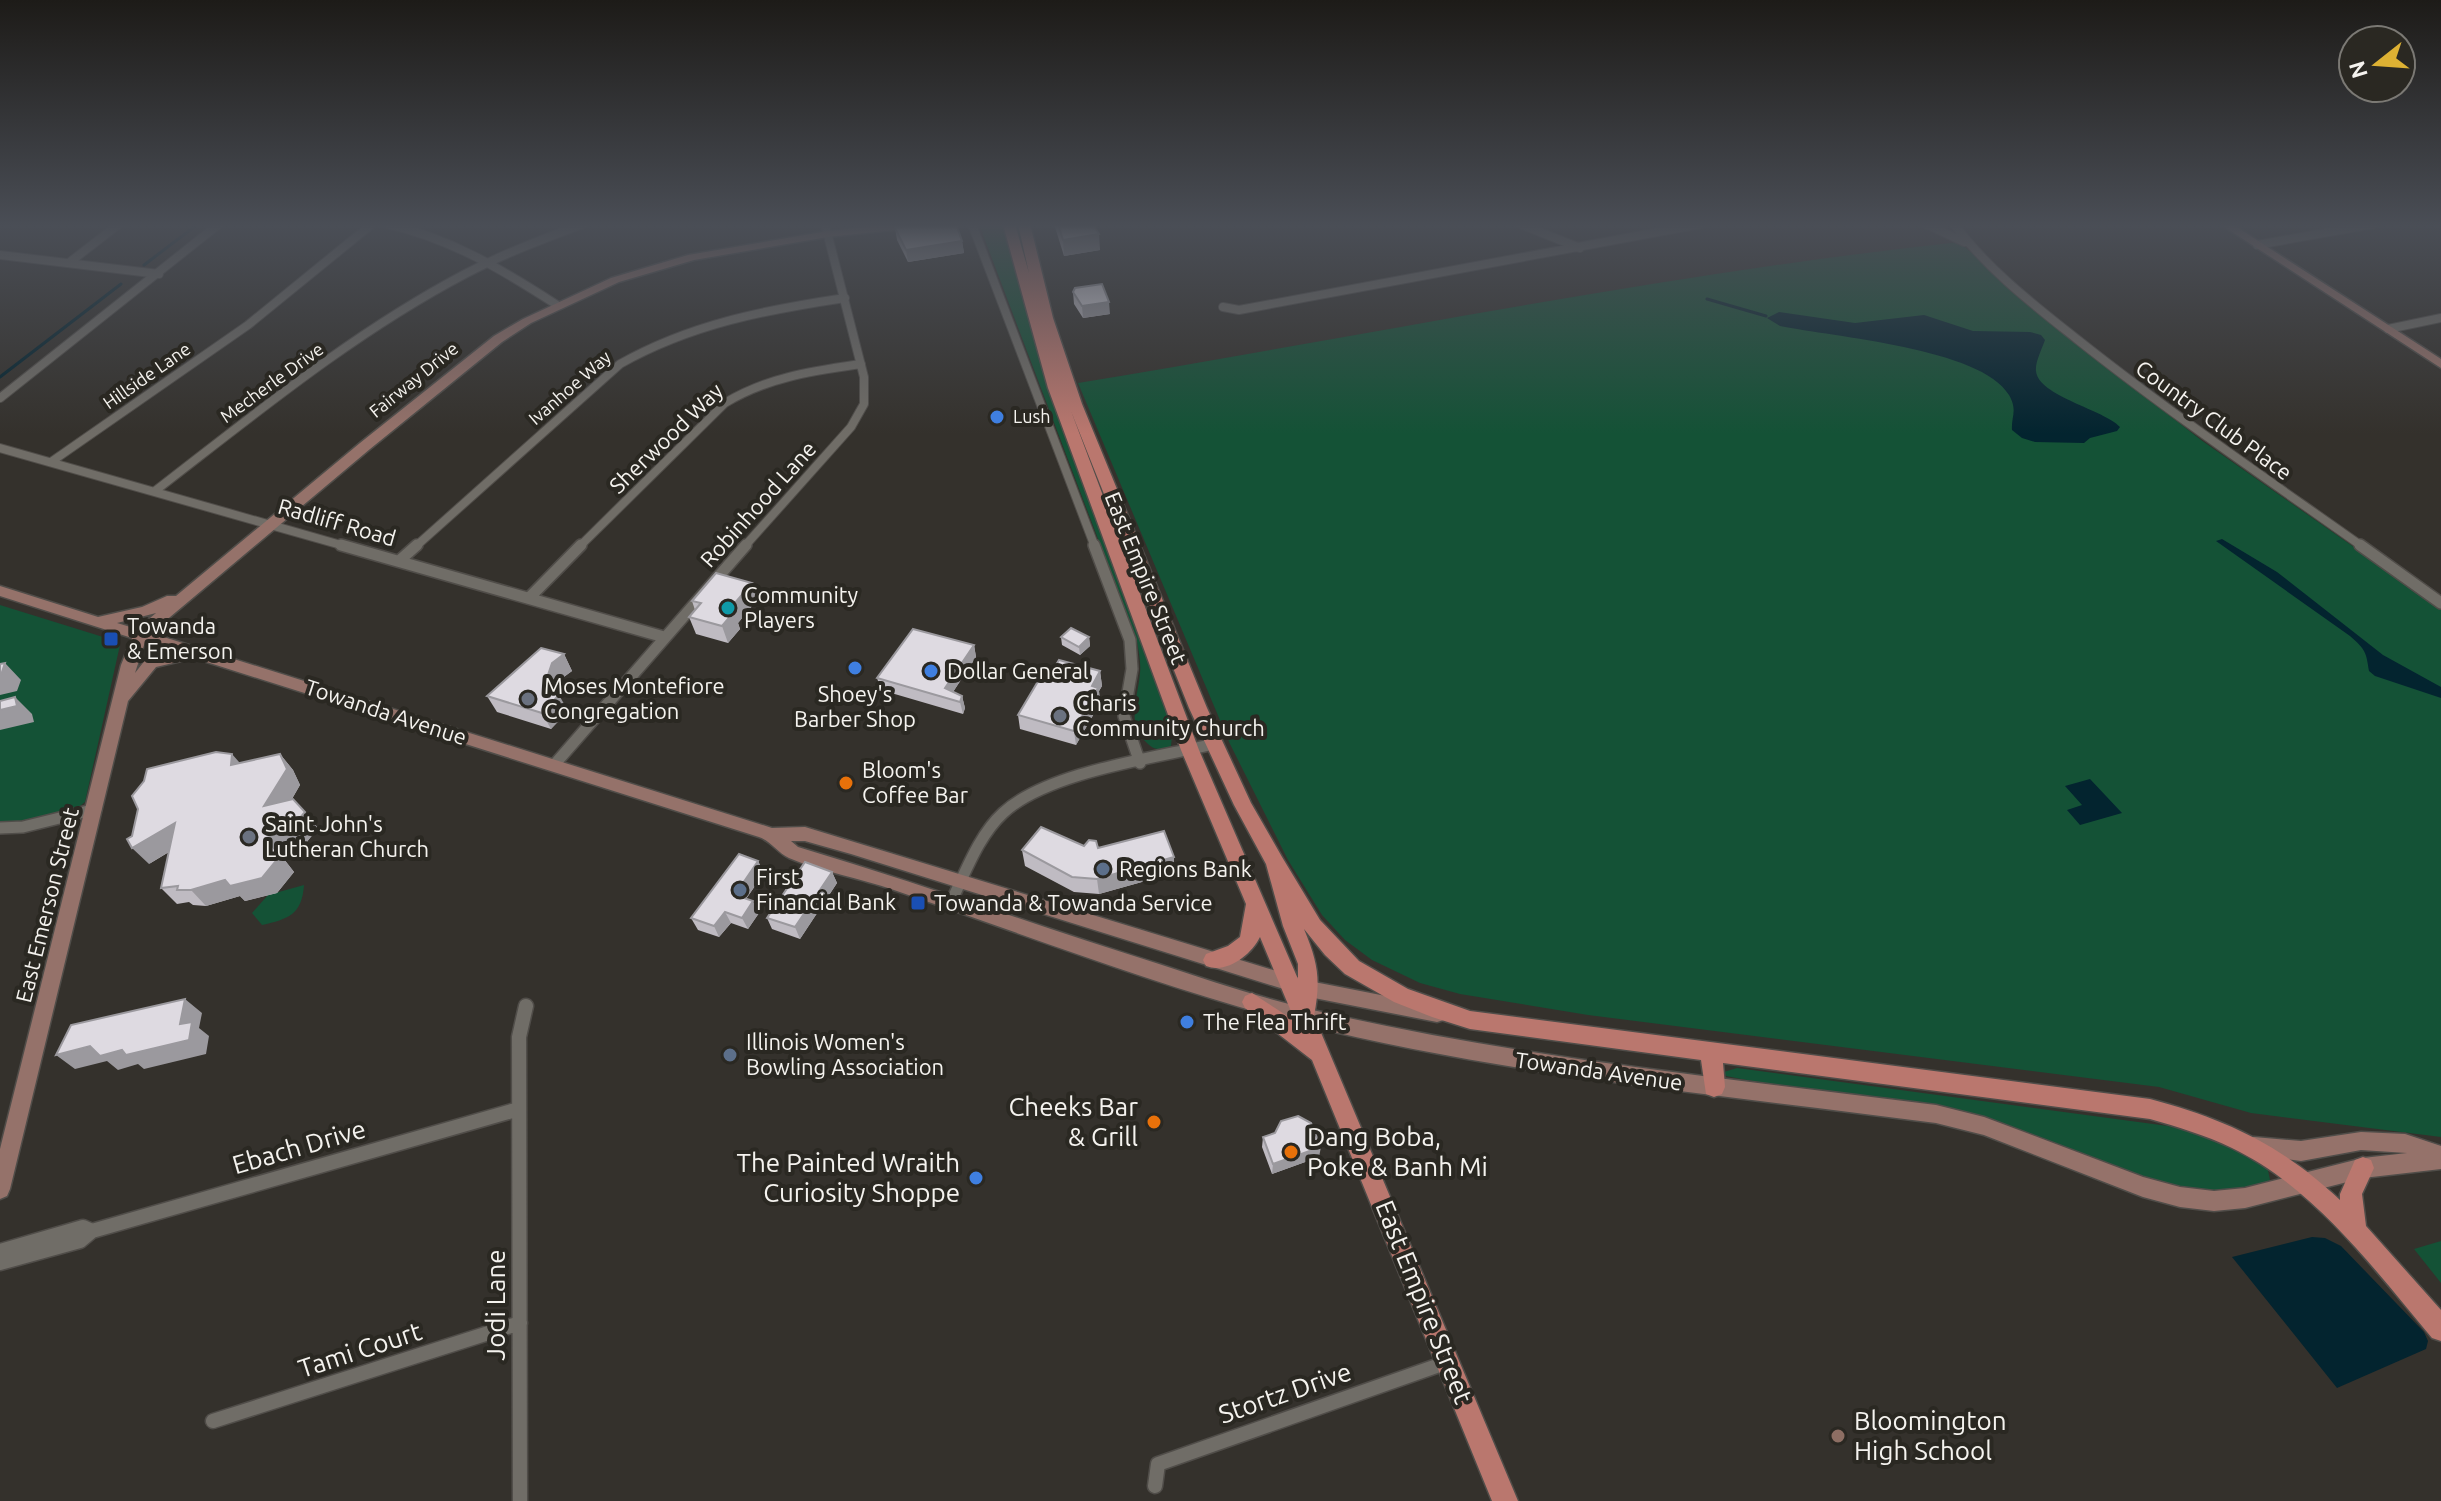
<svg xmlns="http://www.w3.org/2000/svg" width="2441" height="1501" viewBox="0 0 2441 1501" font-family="Ubuntu,sans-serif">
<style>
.green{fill:#145236}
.water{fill:#03242f}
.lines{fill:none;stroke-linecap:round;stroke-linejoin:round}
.stream{stroke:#03242f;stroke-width:3}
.street-far2-casing{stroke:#504d49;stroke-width:10}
.street-far1-casing{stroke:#504d49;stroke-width:14}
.street-casing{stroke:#504d49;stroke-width:17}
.secondary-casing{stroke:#504d49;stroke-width:3}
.primary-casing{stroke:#504d49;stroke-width:3}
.street-far2{stroke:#706d67;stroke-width:8}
.street-far1{stroke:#706d67;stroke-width:11}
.street{stroke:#706d67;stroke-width:14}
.secondary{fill:#95726a;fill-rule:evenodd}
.primary{fill:#ba776e;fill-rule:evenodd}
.wall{fill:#bfbbc2}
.shaded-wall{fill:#9b999e}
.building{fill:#dedae1;stroke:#9b999e;stroke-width:2}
.shop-dot{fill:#3f7fe0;stroke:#2a2822;stroke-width:3}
.culture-dot{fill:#0f9aa8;stroke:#2a2822;stroke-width:3}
.transit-dot{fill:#1a4fb4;stroke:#2a2822;stroke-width:3}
.worship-dot{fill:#6b7280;stroke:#2a2822;stroke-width:3}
.food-dot{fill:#e8710a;stroke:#2a2822;stroke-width:3}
.service-dot{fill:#5c6f8a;stroke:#2a2822;stroke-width:3}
.education-dot{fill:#8d6e63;stroke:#2a2822;stroke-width:3}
.labels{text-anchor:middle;stroke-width:8;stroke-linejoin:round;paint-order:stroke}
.far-street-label{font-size:18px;fill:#f5f3ef;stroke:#2a2822}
.far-poi-label{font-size:18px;fill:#f5f3ef;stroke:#2a2822;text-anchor:start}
.street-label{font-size:22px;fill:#f5f3ef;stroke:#2a2822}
.poi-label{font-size:22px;fill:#f5f3ef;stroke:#2a2822;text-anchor:start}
.near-poi-label{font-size:26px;fill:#f5f3ef;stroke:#2a2822;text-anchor:end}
.near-street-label{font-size:26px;fill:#f5f3ef;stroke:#2a2822}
</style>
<rect width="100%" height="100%" fill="#34312c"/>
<path class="green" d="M979,224h24l36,135 134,366 -2,21c-9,4 -16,5 -23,-2 -23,-20 -10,-45 -8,-71 1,-10 -1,-21 -3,-31z
M1959,242l114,98 128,100 240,168v529l-190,-24 -92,-26 -571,-72 -128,-21 -40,-11 -48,-23 -27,-20 -23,-25 -34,-55 -58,-116 -152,-361c293,-48 585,-109 881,-141z
M0,605l116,36 4,4 -35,157c-20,19 -59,18 -85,21z
M304,885c-2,30 -16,34 -42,40l-10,-12 16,-18z
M1737,1068l431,58c35,9 70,22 100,44l2,10 -7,5 -42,6 -50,-3 -194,-70 -236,-39 -15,-3 -2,-4z
M2441,1241v42l-27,-34z"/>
<path class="water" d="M1779,312l76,11 69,-8 49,16 57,1 11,3 4,5c-3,9 -10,22 -9,31 2,25 69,39 84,56l-3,4 -27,7 -6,5 -49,-1 -13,-4 -10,-8c-1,-14 6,-19 -3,-35 -28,-47 -176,-58 -229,-69l-13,-8z
M2222,539l55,33 106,83 58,32v11l-66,-22 -6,-5c-3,-19 -3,-21 -19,-35l-134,-95z
M2090,779l32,34 -42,12 -13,-15 15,-5 -17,-19z
M2312,1237l13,1 16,8 83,86 4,9 -2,8 -89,39 -105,-131z"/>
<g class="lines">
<path class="stream" d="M144,265l54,-41
M1707,299l59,17
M0,377l121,-93"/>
<g class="street-far2-casing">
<path id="street-far2" d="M387,224c63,14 116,46 170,81
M972,224l123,323
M1520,224l60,24
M1926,224l38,18
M1954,224c34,46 80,81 124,116 92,73 189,139 285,207
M2257,245l117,-21
M0,255l159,19
M70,262l49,-38
M1223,307l16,3 462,-86
M2388,329l53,-11
M0,398l219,-174
M0,448l348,99
M51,462l197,-137 124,-101
M155,491c100,-77 198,-158 310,-217 38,-20 78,-35 118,-50
M415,547l205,-183c71,-40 145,-54 225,-66
M579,547l146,-144c43,-26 88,-32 136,-39
M744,547l107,-120 13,-23v-27l-39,-153"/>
</g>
<g class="street-far1-casing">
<path id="street-far1" d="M341,545l323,92
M1094,545l36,95 2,29 -8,47 16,47
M2360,545l81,58
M399,561l18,-16
M529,598l52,-53
M554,765l192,-220
M0,828l23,-1 73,-18
M950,904c15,-30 28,-68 53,-91 44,-41 152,-55 211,-69"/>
</g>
<g class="street-casing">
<path id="street" d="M92,1231l427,-122
M0,1251l83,-24 9,4 -12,10 -80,22
M213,1421l307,-98
M1155,1486l3,-22 290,-102
M520,1501l-1,-464 7,-31"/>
</g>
<g class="secondary-casing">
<path id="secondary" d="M895,224h32l-5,3 -94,10 -134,23 -75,22 -88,41 -29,19 -132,107 -219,184 621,195 33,-1 504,154 128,25 7,2 2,6 -2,6 -7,2 -128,-25 -458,-143 -46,-13h-14l7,6c121,36 240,79 361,117 48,16 96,32 145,44 207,49 421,70 632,97l48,12 159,60 37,10 34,4 31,-3 118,-30 44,-5 -46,-3 -60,11 -47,-6 -7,-2 -3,-7 3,-7 7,-2 47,4 60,-9 44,2 36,12v23l-78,9 -118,30 -31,3 -34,-4 -37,-10 -159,-62 -48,-12c-212,-28 -427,-47 -635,-99 -138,-36 -272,-88 -407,-134 -34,-12 -72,-18 -105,-32 -11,-5 -18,-17 -30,-21l-565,-179 -38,9 -28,34 -118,488 -3,7 -7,3v-50l121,-484 11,-27 -132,-42v-10l98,31 44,-10 25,-11h9l184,-153 134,-107 29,-17 88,-41 77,-23 140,-24zM156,613l-19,16 -20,-6zM145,642l30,10 -29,7 -11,14z
M2220,224h12l209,135v9z"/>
</g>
<g class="primary-casing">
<path id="primary" d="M1003,224h12l14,49 -11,-49h12l23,94 29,86 125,304 44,95 31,54 38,63 39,41 49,28 62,22 680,88c76,20 133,47 190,101v-6l15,-34 8,-3 8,3 3,8 -12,26 4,32 75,84v31l-9,-3c-58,-69 -117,-150 -200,-190 -27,-13 -54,-21 -82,-29l-427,-56 2,24 -3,7 -8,3 -8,-3 -5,-34 -231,-31 -38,-12 -38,-15 -49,-28 -20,-19 -21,-26c14,34 17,51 10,87l204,485h-26l-180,-441 -67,-52 -3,-6 3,-6 7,-3 43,28 -35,-84c-9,18 -33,37 -54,29l-3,-6 3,-6 22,-8 12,-9 6,-33 -65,-154 -133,-362zM1071,411l118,297 45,97 32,59 17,62 15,38v15l-99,-229z"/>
</g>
<use href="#street-far2" class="street-far2"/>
<use href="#street-far1" class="street-far1"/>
<use href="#street" class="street"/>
<use href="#secondary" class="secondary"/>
<use href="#primary" class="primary"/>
</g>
<path class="wall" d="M1054,224h39l7,26 -36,6z
M895,228l67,13 2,12 -56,9 -11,-22z
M1073,292l37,22 -27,4 -9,-14z
M758,599l-20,24 2,6 -12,14 -32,-9 -7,-17 6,-7 -3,-9z
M1061,637h28l1,9 -10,9 -18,-10z
M974,645l2,12 -23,35 9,4 3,12 -2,6 -82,-24 -4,-12z
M564,654l8,17 -11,8 -5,14 12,18 -17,18 -54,-17 -10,-16z
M1100,671l2,15 -3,5 1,12 -24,42 -56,-16 -2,-14 32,-40z
M280,754l13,16 7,15 -8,14 26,29 -16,20 -22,6 14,18 -17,21 -32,8 -5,-5 -34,10 -13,-1 -4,-3 -12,2 -16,-16 8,-36 -20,12 91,-101z
M1084,846l14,2 76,25 -75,21 -25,-2 -49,-26 -3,-16z
M758,861l6,12 -18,26 13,14 -11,16 -17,-6 -12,14 -21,-7 -7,-12z
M832,872l5,11 -37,56 -28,-10 -5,-11z
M1263,1137l56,20 -47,17 -10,-27z"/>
<path class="shaded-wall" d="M1099,234l1,16 -36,6 -1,-16z
M962,241l2,12 -56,9 -2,-12z
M1109,302l1,12 -27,4 -1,-12z
M752,583l6,16 -20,24 2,6 -12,14 -6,-17 6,-15z
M1089,637l1,9 -10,9 -1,-8z
M974,645l2,12 -27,41 -4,-10z
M564,654l8,17 -11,8 -7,21 -9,-16 7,-21z
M5,663l16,17 -4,11 -17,4v-20z
M1100,671l2,15 -3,5 1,12 -24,42 -2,-14 18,-45z
M559,695l9,16 -17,18 -9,-16z
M962,696l3,12 -2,6 -3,-12z
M15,697l17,17 2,8 -34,8v-20z
M232,754l14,16 -15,-5z
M280,754l13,16 7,15 -22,37 -14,-16z
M305,812l13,16 -16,20 -22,6 14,18 -17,21 -32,8 -5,-5 -34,10 -15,-16 75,-52z
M175,823l15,16 -41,25 -17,-16z
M1174,857v16l-75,21 -2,-15z
M758,861l6,12 -23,33 -6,-11z
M832,872l5,11 -37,56 -5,-12z
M753,901l6,12 -11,16 -6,-11z
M725,912l6,11 -12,14 -5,-11z
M185,999l17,14 -3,15 10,8 -3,18 -62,15 -6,-5 -20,6 -11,-9 -32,8 -19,-14 124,-31z
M1321,1147l-2,10 -47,17 1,-10z"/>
<path class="building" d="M922,224h34l6,17 -56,9 -11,-22z
M1058,224h35l6,10 -36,6z
M1102,284l7,18 -27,4 -9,-14 2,-4z
M716,573l36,10 -24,28 6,1 -12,14 -33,-9 12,-14 -9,-2z
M1071,628l18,9 -10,10 -18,-10z
M913,629l61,16 -29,43 17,8 -2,6 -83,-24z
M541,648l23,6 -12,9 -7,21 14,11 -17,18 -55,-17z
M1059,660l41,11 -8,15 6,2 -24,43 -56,-16 25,-42 7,2z
M5,663l-4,12h-1v-11z
M15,697l2,9 -17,4v-9z
M216,752l16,2 -1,11 49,-11 7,15 -23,37 29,-7 12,13 -17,20 -22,6 14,18 -18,22 -32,8 -5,-6 -34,10h-14l1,-4 -17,2 14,-65 -43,25 -5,-9 5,-3 6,-27 -6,-13 12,-15 3,-12z
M1041,827l43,19 5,-6 7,1 2,7 66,-17 10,26 -77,22 -25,-2 -50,-27z
M739,854l19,7 -23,34 18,6 -11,17 -17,-6 -11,14 -23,-8z
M805,862l27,10 -37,55 -28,-9z
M185,999l-5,25 12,-2 -3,18 -63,15 -4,-5 -22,6 -10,-10 -34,9 15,-30z
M1298,1116l13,7 10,24 -48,17 -10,-27 12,-4 6,-12z"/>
<linearGradient id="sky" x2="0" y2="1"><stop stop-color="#1d1b18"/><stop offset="0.52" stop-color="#4a4e56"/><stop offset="1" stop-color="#4a4e56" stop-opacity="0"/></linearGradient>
<rect width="2441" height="434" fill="url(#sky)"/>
<g class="shop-dot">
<circle cx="997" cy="417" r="8"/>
<circle cx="855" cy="668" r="8"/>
<circle cx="931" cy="671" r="8"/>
<circle cx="1187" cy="1022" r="8"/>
<circle cx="976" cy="1178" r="8"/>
</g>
<circle class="culture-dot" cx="728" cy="608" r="8"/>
<g class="transit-dot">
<rect x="103" y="631" width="16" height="16" rx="4"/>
<rect x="910" y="895" width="16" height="16" rx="4"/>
</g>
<g class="worship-dot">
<circle cx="528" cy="699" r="8"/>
<circle cx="1060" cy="716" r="8"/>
<circle cx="249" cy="837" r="8"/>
</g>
<g class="food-dot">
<circle cx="846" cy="783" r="8"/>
<circle cx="1154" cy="1122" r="8"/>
<circle cx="1291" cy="1152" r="8"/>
</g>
<g class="service-dot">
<circle cx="1103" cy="869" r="8"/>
<circle cx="740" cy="890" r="8"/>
<circle cx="730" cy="1055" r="8"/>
</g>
<circle class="education-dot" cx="1838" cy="1436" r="8"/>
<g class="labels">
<g class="far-street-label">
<text transform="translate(147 376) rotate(-35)" y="6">Hillside Lane</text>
<text transform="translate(414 380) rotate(-39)" y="6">Fairway Drive</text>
<text transform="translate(272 383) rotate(-36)" y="6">Mecherle Drive</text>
<text transform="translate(570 388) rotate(-41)" y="6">Ivanhoe Way</text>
</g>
<g class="far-poi-label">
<text x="1013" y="423">Lush</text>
</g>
<g class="street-label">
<text transform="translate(2214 420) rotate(36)" y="8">Country Club Place</text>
<text transform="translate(666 438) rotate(-44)" y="8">Sherwood Way</text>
<text transform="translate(758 504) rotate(-48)" y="8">Robinhood Lane</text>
<text transform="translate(337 522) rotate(16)" y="8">Radliff Road</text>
<text transform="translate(1146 578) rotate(68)" y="8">East Empire Street</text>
<text transform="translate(386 712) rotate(18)" y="8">Towanda Avenue</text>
<text transform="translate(47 905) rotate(-76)" y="8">East Emerson Street</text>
<text transform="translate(1599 1071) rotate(8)" y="8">Towanda Avenue</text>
</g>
<g class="poi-label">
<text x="744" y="603">Community<tspan x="744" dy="25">Players</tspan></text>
<text x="127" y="634">Towanda<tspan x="127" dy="25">&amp; Emerson</tspan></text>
<text x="947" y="679">Dollar General</text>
<text x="544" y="694">Moses Montefiore<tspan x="544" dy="25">Congregation</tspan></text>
<text x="855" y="702" text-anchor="middle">Shoey's<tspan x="855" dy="25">Barber Shop</tspan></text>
<text x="1076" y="711">Charis<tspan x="1076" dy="25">Community Church</tspan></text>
<text x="862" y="778">Bloom's<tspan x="862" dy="25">Coffee Bar</tspan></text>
<text x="265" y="832">Saint John's<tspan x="265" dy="25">Lutheran Church</tspan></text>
<text x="1119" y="877">Regions Bank</text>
<text x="756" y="885">First<tspan x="756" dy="25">Financial Bank</tspan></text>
<text x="934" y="911">Towanda &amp; Towanda Service</text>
<text x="1203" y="1030">The Flea Thrift</text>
<text x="746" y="1050">Illinois Women's<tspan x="746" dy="25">Bowling Association</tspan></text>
</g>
<g class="near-poi-label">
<text x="1138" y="1116">Cheeks Bar<tspan x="1138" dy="30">&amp; Grill</tspan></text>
<text x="1307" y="1146" text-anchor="start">Dang Boba,<tspan x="1307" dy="30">Poke &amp; Banh Mi</tspan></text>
<text x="960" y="1172">The Painted Wraith<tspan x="960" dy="30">Curiosity Shoppe</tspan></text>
<text x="1854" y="1430" text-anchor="start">Bloomington<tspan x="1854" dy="30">High School</tspan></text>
</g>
<g class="near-street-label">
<text transform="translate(299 1147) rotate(-16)" y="9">Ebach Drive</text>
<text transform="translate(1424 1302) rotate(68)" y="9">East Empire Street</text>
<text transform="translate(496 1305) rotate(-90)" y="9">Jodi Lane</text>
<text transform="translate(360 1350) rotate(-18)" y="9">Tami Court</text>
<text transform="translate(1285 1393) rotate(-19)" y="9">Stortz Drive</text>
</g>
</g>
<g transform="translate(2377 64) rotate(253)"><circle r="38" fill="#2a2822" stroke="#7b7974" stroke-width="2"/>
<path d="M0-6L14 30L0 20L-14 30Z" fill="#ddb133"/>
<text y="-12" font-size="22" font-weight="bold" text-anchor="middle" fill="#f5f3ef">N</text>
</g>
</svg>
